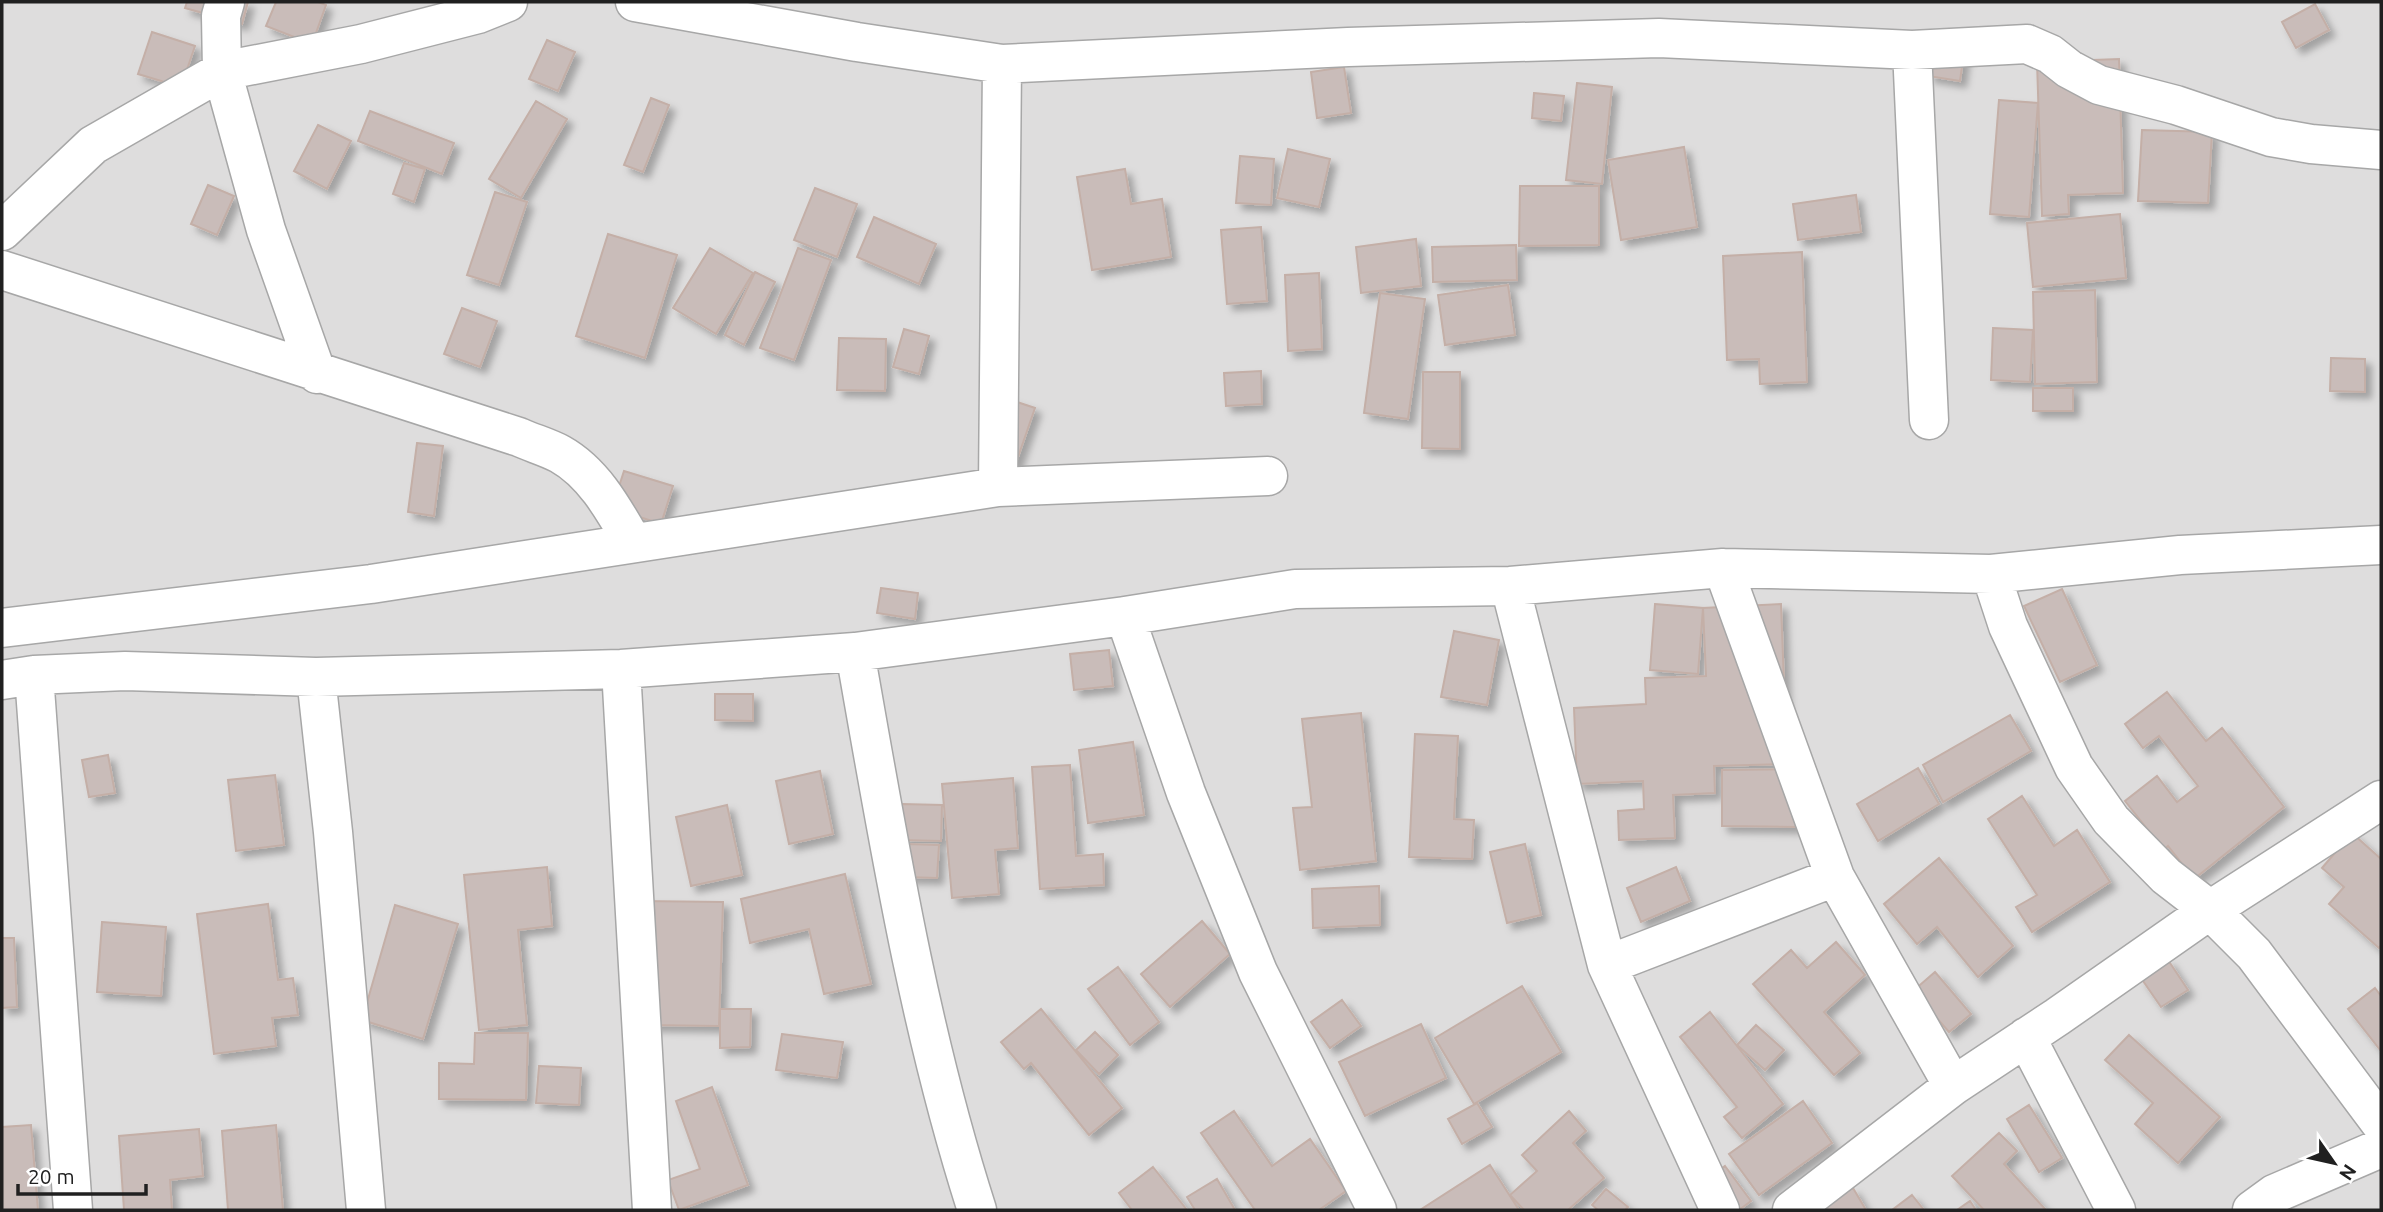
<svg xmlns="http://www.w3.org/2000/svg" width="2383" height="1212" viewBox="0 0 2383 1212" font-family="Ubuntu,sans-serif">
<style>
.residential{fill:#dedddd}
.building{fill:#c9bcb9;stroke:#c4afa7;stroke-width:2;filter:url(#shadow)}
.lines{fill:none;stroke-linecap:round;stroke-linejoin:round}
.minor-casing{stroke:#a7a7a7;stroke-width:41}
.minor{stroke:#fff;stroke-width:38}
</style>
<defs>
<filter id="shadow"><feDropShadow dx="6" dy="6" stdDeviation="3.5" flood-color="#0004"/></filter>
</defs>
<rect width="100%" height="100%" fill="#f1ebe6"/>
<path class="residential" d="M2,2h2379v1208h-2379z"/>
<path class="building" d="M187,2h61l-6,22 -57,-16z
M276,2h42l8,3 -14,39 -46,-18z
M2315,4l14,26 -33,18 -14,-26z
M152,32l43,14 -14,41 -43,-13z
M547,40l28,12 -17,39 -29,-12z
M1932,48l32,5 -4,28 -32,-5z
M2119,59l4,134 -55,2 1,19 -27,2 -5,-154z
M1344,67l7,46 -34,5 -6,-46z
M1577,83l35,4 -10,97 -36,-4z
M1534,93l30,3 -3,25 -29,-3z
M651,98l18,7 -26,67 -19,-7z
M1999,100l39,3 -9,114 -39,-3z
M536,101l31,18 -46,79 -32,-19z
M370,111l84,32 -12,31 -84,-33z
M318,125l33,16 -24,48 -33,-18z
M2142,130l70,2 -4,71 -70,-2z
M1684,147l13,80 -76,13 -13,-80z
M1288,149l42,10 -11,48 -42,-9z
M1240,156l34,3 -3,46 -35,-2z
M404,163l21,6 -11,33 -21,-8z
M1125,169l6,35 31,-5 9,58 -79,13 -15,-93z
M208,185l26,11 -17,39 -26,-11z
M1520,186h79v59l-80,1z
M815,188l42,16 -20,53 -43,-17z
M495,192l32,10 -28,83 -32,-10z
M1856,195l5,37 -63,8 -5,-36z
M2120,214l6,64 -93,9 -6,-64z
M874,217l62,27 -17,40 -62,-27z
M1261,227l6,74 -40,3 -6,-74z
M608,234l69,21 -32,103 -69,-22z
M1416,239l5,47 -60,7 -5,-46z
M1516,245l1,35 -84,2 -1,-35z
M710,248l43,25 -37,61 -43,-26z
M798,248l33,12 -37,100 -34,-12z
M1802,252l5,130 -47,2 -1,-25 -32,1 -4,-104z
M755,272l20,10 -31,63 -19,-10z
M1319,273l3,76 -34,2 -3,-76z
M1508,285l7,50 -70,10 -7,-50z
M2095,290l2,92 -62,2 -2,-92z
M1380,293l45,6 -17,120 -44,-6z
M462,308l35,13 -17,46 -36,-13z
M1993,328l40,2 -3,52 -39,-2z
M904,329l25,7 -10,38 -26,-7z
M839,338l47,1 -1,52 -48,-1z
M2331,358l34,1v33l-35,-1z
M1261,371l1,33 -36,2 -2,-33z
M1423,372h37v77l-38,-1z
M2033,388h40v23h-40z
M1005,398l30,10 -27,78z
M417,443l26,3 -9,70 -26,-4z
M624,471l49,15 -12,38 -49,-16z
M881,588l37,5 -3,26 -38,-6z
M2062,589l35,76 -37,17 -36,-76z
M1655,604l48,4 -5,66 -48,-4z
M1781,604l6,160 -73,2 1,27 -42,2 2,43 -56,2 -1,-29 26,-2 -1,-28 -66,3 -3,-76 72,-4 -1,-26 61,-2 -3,-68z
M1454,631l45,9 -12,65 -46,-8z
M1109,650l4,36 -39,4 -4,-36z
M2167,692l39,49 16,-13 62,79 -90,72 -26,-33 -4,4 -39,-49 32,-25 20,26 21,-16 -39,-50 -16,12 -18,-24z
M715,694h38v27l-38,-1z
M1361,713l15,148 -76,9 -7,-62 19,-1 -10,-88z
M2010,715l21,36 -88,51 -20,-37z
M1415,734l43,2 -4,83 20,1 -2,39 -63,-2z
M1133,742l11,73 -56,8 -9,-73z
M108,755l7,38 -26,4 -7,-37z
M1070,765l6,91 27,-2 1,31 -64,4 -8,-122z
M1918,768l21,36 -61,37 -21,-37z
M1798,769l-1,58 -75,-1v-56z
M820,771l13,63 -44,10 -13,-63z
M275,775l9,70 -48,6 -8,-71z
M1013,778l5,70 -23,2 4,44 -47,4 -10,-114z
M2022,796l32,50 23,-16 33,52 -78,50 -16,-25 21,-12 -49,-76z
M902,804l40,1 -1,36 -40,-1z
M727,805l15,70 -51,11 -15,-69z
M2352,833l29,26v86l-2,3 -50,-44 15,-17 -22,-19z
M906,844l33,1 -2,33 -33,-1z
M1525,844l16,71 -34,8 -17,-71z
M1939,858l74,88 -35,31 -41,-50 -20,17 -33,-40z
M547,867l5,59 -34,4 9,95 -48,5 -15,-155z
M1676,867l14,34 -49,21 -14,-34z
M845,874l26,110 -47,10 -15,-65 -59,14 -9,-44z
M1379,886l1,39 -67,3 -1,-39z
M640,901l83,1 -4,124 -74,-1z
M268,904l10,76 15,-2 5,37 -26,3 4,28 -62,8 -17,-140z
M395,905l63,19 -35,115 -61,-19z
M1202,921l28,33 -60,53 -29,-33z
M102,922l64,5 -5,69 -64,-4z
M2,938h12l3,69 -15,1z
M1836,942l29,33 -41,37 36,41 -26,22 -81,-91 38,-34 16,18z
M2168,960l20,30 -27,17 -20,-29z
M1118,967l41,55 -29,23 -42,-56z
M1935,972l36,42 -22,18 -36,-41z
M1522,986l39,66 -87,52 -39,-66z
M2375,988l6,8v55l-33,-42z
M1342,1000l19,26 -31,22 -19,-26z
M720,1009h31l-1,38 -30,1z
M1041,1009l81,99 -33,27 -58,-72 -7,6 -23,-27z
M1710,1012l73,92 -41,34 -18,-21 13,-10 -57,-70z
M1421,1024l25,54 -81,38 -26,-54z
M1756,1025l28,25 -19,20 -28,-25z
M1095,1032l23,23 -19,19 -23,-24z
M475,1033h53l-2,67 -87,-1v-36l35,1z
M782,1034l61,8 -6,36 -61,-8z
M2129,1035l91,82 -42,46 -43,-39 18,-21 -48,-43z
M539,1066l42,2 -2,37 -43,-2z
M712,1087l36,98 -69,25 -11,-30 32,-11 -24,-68z
M1803,1101l29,42 -73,52 -30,-41z
M1477,1103l15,24 -30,17 -14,-25z
M2029,1105l33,53 -23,14 -32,-53z
M1234,1111l38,55 38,-27 36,52 -27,19h-64l-54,-77z
M1569,1111l17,20 -13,12 31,35 -36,32h-44l-14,-15 27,-24 -15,-16z
M31,1125l7,85h-36v-83z
M276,1125l7,85h-55l-6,-79z
M199,1129l4,47 -33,4 2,30h-48l-5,-74z
M1999,1133l18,18 -13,13 42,46h-62l-32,-34z
M1490,1165l29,45h-99z
M1725,1166l26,35 -12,9 -36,-28z
M1153,1167l34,43h-55l-13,-17z
M1217,1179l18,31h-40l-8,-13z
M1853,1188l13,22h-50z
M1606,1189l22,18 -3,3h-27l-6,-5z
M1912,1195l12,15h-32z
M1970,1201l6,9h-19z"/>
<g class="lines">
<g class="minor-casing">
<path id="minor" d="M225,2l-4,14 1,55 44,159 51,144
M635,2l222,40 145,22 346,-17 311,-9 253,12 115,-6 23,10 19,15 30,16 77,20 95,32 40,7 70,6
M1912,50l17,370
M2,231l91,-86 129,-74 139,-27 117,-30 30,-12
M2,270l517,167c13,6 28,10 41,17 34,19 54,56 73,89
M998,487l4,-423
M1723,568l112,309 118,209
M1991,574l17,52 66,141 37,53 55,56 44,34 44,44 127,170
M1510,586l97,379 113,245
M1125,616l61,177 72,179 119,238
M2,628l369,-44 627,-97 270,-11
M855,652c33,187 64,378 122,558
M621,669l31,541
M34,675l39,535
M316,677l17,155 33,378
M2,680l32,-5 91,-4 191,6 305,-8 234,-17 270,-36 170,-27 215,-3 213,-18 268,6 189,-19 201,-10
M1607,965l228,-88
M2026,1037l90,173
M1792,1210l161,-124 104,-69 153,-107 171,-110
M2252,1210l22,-16 107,-46"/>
</g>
<use href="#minor" class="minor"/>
</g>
<rect width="2383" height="1212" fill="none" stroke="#202020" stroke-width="7"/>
<g transform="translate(2334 1163) rotate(124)" stroke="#ffffff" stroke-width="5" paint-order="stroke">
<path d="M0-5L12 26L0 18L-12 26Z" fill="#202020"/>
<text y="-10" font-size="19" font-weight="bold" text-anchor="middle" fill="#202020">N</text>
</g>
<path d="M18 1184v10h128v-10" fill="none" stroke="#202020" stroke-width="3.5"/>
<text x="28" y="1184" font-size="21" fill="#202020" stroke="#ffffff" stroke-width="5" paint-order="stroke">20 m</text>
</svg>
